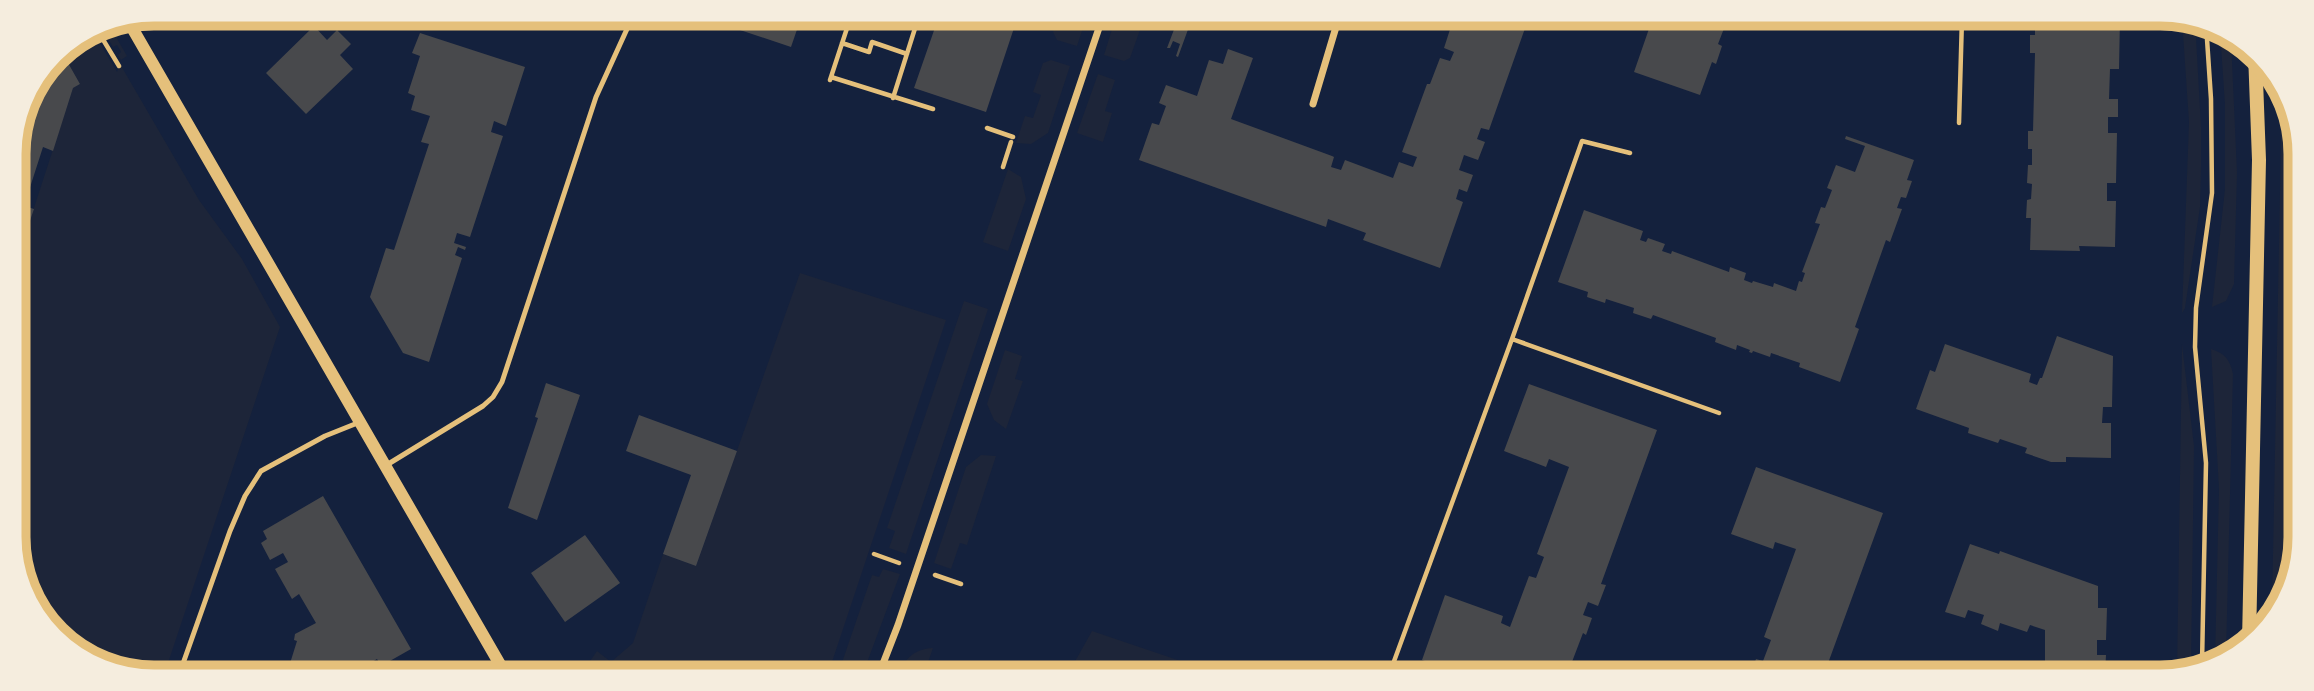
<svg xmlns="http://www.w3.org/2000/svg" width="2314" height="691" viewBox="0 0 2314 691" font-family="'Space Grotesk',sans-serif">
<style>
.green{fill:#1d2539}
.building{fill:#48494c}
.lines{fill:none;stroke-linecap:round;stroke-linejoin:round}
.path{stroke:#e5c07b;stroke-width:4.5}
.service{stroke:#e5c07b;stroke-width:5}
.minor{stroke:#e5c07b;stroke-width:7}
.tertiary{stroke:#e5c07b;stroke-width:12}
.secondary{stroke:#e5c07b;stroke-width:14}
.rim{fill:none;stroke:#e5c07b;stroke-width:9}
</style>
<rect width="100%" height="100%" fill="#14213d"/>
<path class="green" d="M1059,16h28l-10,30 -20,-6 -4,-8z
M1116,16h29l-15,42 -6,3 -20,-6z
M2182,19h13l6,108v40l-1,40 -15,101 -3,5 7,-191z
M108,23l19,33 -6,4 -3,-5 3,-3 -4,-7 -4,2 -13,-22z
M2220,32l11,7 6,134 -3,111 -8,17 -14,6 13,-118v-85z
M95,35l22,37 3,-8 79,136 43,59 38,68 -115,345h-47l-69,-42 -32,-66 -2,-298 58,-178 7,-4 -17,-30z
M1051,60l19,6 -22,67 -17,11 -15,-1 9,-27 8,2 8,-23 -8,-3 10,-29z
M1098,74l17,6 -10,31 7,2 -9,29 -26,-9z
M2279,93l18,34 -1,254 -4,197 -20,29 9,-468z
M1008,169l13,8 5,22 -18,52 -25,-9z
M800,273l146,47 -118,354 -246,-1 15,-22 14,11 22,-19 30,-89 33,12z
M964,301l24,8 -82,245 -17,-6 6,-17 -8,-3z
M2182,344l12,102 -3,222 -14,6z
M2211,349c14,4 19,11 22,25l-7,281 -11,4 4,-170z
M1005,350l17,6 -7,23 8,2 -17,48 -12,-9 -7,-16z
M981,455l15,1 -29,89 -7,-2 -9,26 -17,-6 32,-96z
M883,569l17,5 -32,86 -7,14h-23l34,-99 7,2z
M1092,631l130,44 -154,-1z
M933,648l-9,26h-26c8,-16 16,-25 35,-26z"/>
<path class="building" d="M722,15h80l-11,32 -72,-24z
M939,16h79l-32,96 -72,-24z
M1454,17h75l-40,113 -8,-2 -4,11 8,3 -7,18 -14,-5 -5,15 14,5 -6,17 -8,-3 -3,10 7,3 -23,66 -77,-28 3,-7 -38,-14 -2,8 -187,-67 13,-37 7,2 7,-19 -7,-3 7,-18 31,11 12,-36 14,4 5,-15 25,9 -22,61 101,37 2,1 -3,10 10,3 4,-10 48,18 6,-16 14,5 4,-10 -15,-5 25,-68h3l10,-26 10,3 4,-9 -10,-4z
M1648,17l80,1 -10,26 4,2 -6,18 -4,-2 -12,33 -66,-23 17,-49 -5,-1z
M2035,18h85l-1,51h-9l-1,30h9v18h-10v16h9l-1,50h-9v18h9l-1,46 -36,-1 1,5 -50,-1 1,-32h-5l1,-18 4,-1 1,-15 -5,-1 1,-18h4v-16h-4v-18h5l2,-78h-5v-18h5z
M1178,19l12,5 -12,33 -2,-1 4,-12 -7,-3 -3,7h-3z
M314,26l13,14 10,-10 14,14 -11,11 13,14 -47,45 -40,-41z
M420,33l105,34 -19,59 -12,-5 -3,11 12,4 -33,101 -13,-4 -3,10 12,4 -1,3 -7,-3 -3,8 7,3 -33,104 -26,-9 -33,-56 16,-49 8,2 35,-106 -8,-2 9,-26 -19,-6 4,-14 -7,-3 12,-37 -8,-3z
M58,53l2,2 3,-1 17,30 -7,4 -20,63 -10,-4 -19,59 10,3 -19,56 -1,-120 11,-45z
M1846,136l68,24 -7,20 5,1 -6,17 -5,-1 -4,11 5,1 -12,33 -4,-2 -31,87 4,2 -19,53 -41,-15 1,-4 -29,-10 -1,4 -17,-6 -1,2 -3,-1 1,-2 -13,-5 -1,5 -21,-8 1,-4 -63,-23 -2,4 -18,-6 1,-5 -28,-9 -1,4 -18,-6 1,-5 -30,-10 26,-72 59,21 -3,9 6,2 2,-4 17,6 -3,7 9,3 1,-3 57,21 1,-5 16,6 -2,7 8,3 1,-2 20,6 1,-4 22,8 3,-10 3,1 3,-9 -3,-1 18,-48 -5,-1 6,-16 4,1 7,-18 -5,-2 9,-23 19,7 10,-26 -20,-7z
M2057,336l56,20 -1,51h-9l-1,16h9v35l-45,-1v5h-15l-26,-9 2,-5 -27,-9 -2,4 -30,-10 1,-5 -53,-19 14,-39 5,2 10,-28 86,30 -2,8 8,3 3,-7h2z
M546,383l34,12 -43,125 -29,-12 30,-90 -3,-1z
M1529,384l128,46 -56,154 5,1 -8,21 -10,-4 -5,13 9,3 -6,17 -3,-2 -16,42h-103l-42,-15 23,-65 58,21 -2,7 9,4 19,-51 7,2 8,-21 -7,-3 32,-87 -20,-8 -3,8 -42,-16z
M639,415l98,36 -41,115 -33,-12 28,-79 -65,-24z
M1756,467l127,46 -56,153 6,2 -3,8h-80l6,-17 7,2 8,-21 -7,-3 32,-88 -21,-7 -2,7 -42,-15z
M323,496l88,153 -30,17 -4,-7 -12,7 3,7h-81l10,-32 -3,-1 1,-6 21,-11 -17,-29 -7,5 -17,-30 13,-7 -5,-9 -13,7 -9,-17 6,-4 -4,-8z
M585,535l35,48 -55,39 -34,-49z
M1970,544l29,10 1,-3 98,35v22h9l-1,32h-9v15h9l-1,19h-7v3l-53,-1v-46l-15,-5 -3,7 -27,-9 -2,8 -17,-7 3,-9 -16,-5 -3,8 -20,-6z"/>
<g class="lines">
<path class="path" d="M917,22l21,-4
M96,28l23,38
M76,41l21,-12
M842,43l27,9 3,-10 35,12
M831,77l102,32
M830,80l21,-64
M893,98l24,-76 -18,-6
M1959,123l3,-105
M987,128l26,9
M1630,153l-48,-12 -70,198 207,74
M1003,167l8,-25
M874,554l25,9
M935,575l26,9
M2202,664l4,-201 -11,-116 1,-39 16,-115 -1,-94 -5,-75
M1389,675l123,-336"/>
<path class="service" d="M385,466l98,-60 10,-9 9,-15 94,-285 31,-68 4,-14
M180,672l50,-141 15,-35 16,-25 64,-35 35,-14"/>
<path class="minor" d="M1313,104l26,-87
M879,674l19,-49 205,-609"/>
<path class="tertiary" d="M127,19l378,654"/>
<path class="secondary" d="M2249,642l10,-482 -4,-107"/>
</g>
<path d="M0 0H2314V691H0ZM154 26H2160A128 128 0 0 1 2288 154V537A128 128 0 0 1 2160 665H154A128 128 0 0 1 26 537V154A128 128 0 0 1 154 26Z" fill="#f5edde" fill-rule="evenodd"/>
<path class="rim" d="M154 26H2160A128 128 0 0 1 2288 154V537A128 128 0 0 1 2160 665H154A128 128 0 0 1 26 537V154A128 128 0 0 1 154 26Z"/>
</svg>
